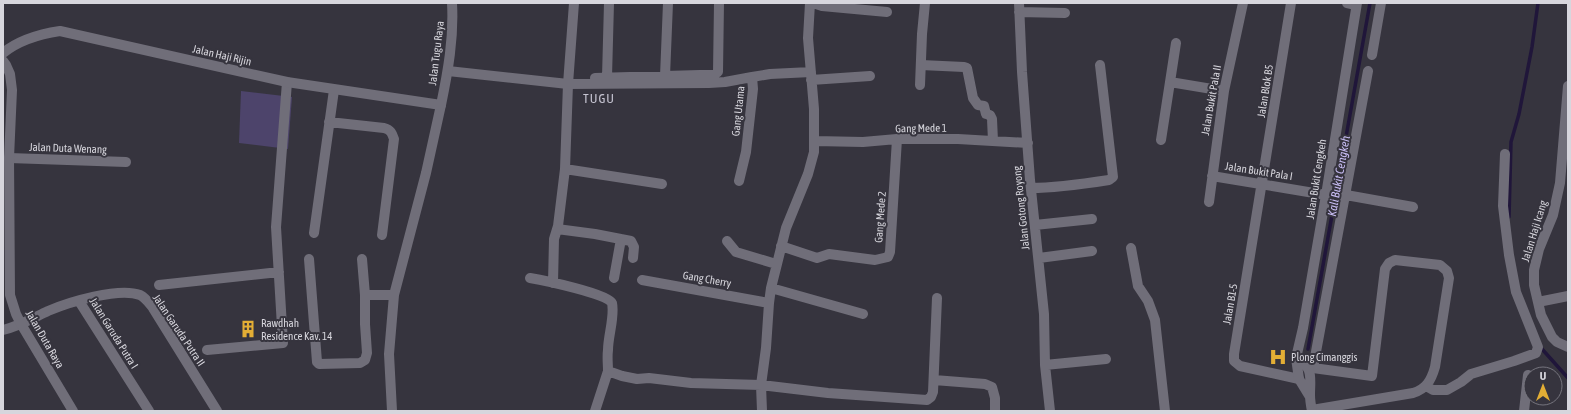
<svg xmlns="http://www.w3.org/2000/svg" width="1571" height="414" viewBox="0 0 1571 414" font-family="'Asap Condensed',sans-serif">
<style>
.park{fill:#4d446b}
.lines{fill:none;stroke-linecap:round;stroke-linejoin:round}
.stream{stroke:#20163a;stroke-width:3.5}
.minor{stroke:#706e79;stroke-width:10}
.tertiary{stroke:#706e79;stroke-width:10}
.labels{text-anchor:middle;stroke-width:4;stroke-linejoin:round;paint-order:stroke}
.street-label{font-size:11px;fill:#d7d6dd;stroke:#36343e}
.poi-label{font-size:11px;fill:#d7d6dd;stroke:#36343e;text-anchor:start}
.water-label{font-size:12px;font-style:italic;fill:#c9bef5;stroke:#36343e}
.quarter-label{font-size:13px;letter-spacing:1px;fill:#c6c4d1;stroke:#36343e}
</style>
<rect width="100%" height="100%" fill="#36343e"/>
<path class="park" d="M241,91l51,6 -4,52 -49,-6z"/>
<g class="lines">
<path class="stream" d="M1509,217l2,-75 8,-28 13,-67 6,-44
M1540,345l2,4 26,29
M1308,349l62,-346"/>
<path class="minor" d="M813,3l9,3 65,6
M1019,3l3,69 8,108 14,134 1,51 5,46
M1291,3l-57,351v7l6,5 59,13
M1347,3l9,2
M1019,12l46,1
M1176,43l-6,39 54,9
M1372,55l9,-52
M921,65l43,2 3,1 6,30 5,7 6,1 2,8 4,1 2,4 1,22
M448,71l120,13 141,-1 16,-1 27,-5
M665,76l3,-73
M607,77l2,-74
M595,78l105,-3h13l5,-3 1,-69
M811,80l59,-4
M920,85l2,-51 3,-31
M1568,86l-8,97 -7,32 -14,34 -5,21v15l7,30 11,22 5,5 11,5
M329,122l55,6c7,2 8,5 10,11l-12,96
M1161,140l9,-58
M815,141l48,1 34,-3h61l70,4
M9,158l117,4
M565,169l97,15
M1212,176l114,19
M739,181l7,-29 7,-63 -1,-12 18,-3 41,-2
M1031,188c26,0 52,-4 78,-8l4,-3 -13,-112
M1346,195l67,12
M1209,202l15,-111 19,-88
M1035,225l57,-6
M557,229l38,5 36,7 3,6 -1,11
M314,233l20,-143
M727,241l9,11 40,12
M781,246l36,12 12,-4 46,6 13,-3 2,-5 7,-113
M1131,248l7,38 10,15 7,19 10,91
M1039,258l53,-7
M309,259l8,103 2,2 41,-1 5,-3 2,-7 -2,-29v-29h29
M362,259l3,36
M530,278c12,2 79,16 82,25 3,13 -4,33 -4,47 -1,7 0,14 0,21
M614,278l7,-39
M642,280l127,23
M553,283l1,-44 4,-13 7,-57 3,-85 6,-81
M159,285l120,-13
M771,288l92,26
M79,301l70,110
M1538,302l30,-6
M3,330c16,-4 30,-12 45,-19 21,-9 71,-24 92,-16 6,3 9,8 13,13l64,103
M207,350l76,-7 -7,-116 11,-145
M1045,365l61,-6
M1308,368h5l55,-297
M934,380l51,4 7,3 3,11v13
M1426,386l7,4h14l14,-8 10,-8 43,-13 22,-8 2,-6 -22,-55 -7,-37 -6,-49 2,-52
M1312,410l101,-17c13,-4 18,-12 22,-26l14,-89 -2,-7 -7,-6 -45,-5 -6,3 -4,6 -13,107 -59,-8
M392,411l-3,-57 5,-59 32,-122 15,-68
M595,411l13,-40 14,5 15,3 12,-1 42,5 70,2 67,8 99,7 4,-3 2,-5 4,-94
M762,411l-1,-26 5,-37 3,-45 2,-15 15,-60 22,-54 6,-22v-43l-6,-71 2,-35
M1524,411l4,-36"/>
<path class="tertiary" d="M3,53c16,-13 37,-19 57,-22l227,51 154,23c7,-34 13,-67 11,-102
M3,61l3,4 4,9 2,16 -3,68 1,137 6,19 5,10 52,87
M1296,358c18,10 14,19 14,37 0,5 1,11 2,16
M1310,397l-11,-18 -3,-21 7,-30 23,-133 31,-192"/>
</g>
<defs>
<g id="building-bare" transform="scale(1.38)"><path d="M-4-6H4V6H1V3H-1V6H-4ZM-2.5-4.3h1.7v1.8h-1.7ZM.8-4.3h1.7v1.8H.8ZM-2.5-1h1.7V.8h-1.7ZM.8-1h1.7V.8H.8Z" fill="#e3ae35" stroke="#36343e" stroke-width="2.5" paint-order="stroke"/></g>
<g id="hospital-bare" transform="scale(1.38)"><path d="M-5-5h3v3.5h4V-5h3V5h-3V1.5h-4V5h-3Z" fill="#e3ae35" stroke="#36343e" stroke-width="2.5" paint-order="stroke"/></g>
</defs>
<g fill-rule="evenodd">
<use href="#building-bare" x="248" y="329"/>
<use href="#hospital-bare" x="1278" y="357"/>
</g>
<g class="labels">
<g class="street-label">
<text transform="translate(436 53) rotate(-83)" y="4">Jalan Tugu Raya</text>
<text transform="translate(222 55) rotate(13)" y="4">Jalan Haji Rijin</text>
<text transform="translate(1265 91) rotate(-81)" y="4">Jalan Blok B5</text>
<text transform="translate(1211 100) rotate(-80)" y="4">Jalan Bukit Pala II</text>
<text transform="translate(738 111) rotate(-84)" y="4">Gang Utama</text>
<text transform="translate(921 128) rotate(-1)" y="4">Gang Mede 1</text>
<text transform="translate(68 148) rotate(2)" y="4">Jalan Duta Wenang</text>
<text transform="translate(1259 171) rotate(9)" y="4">Jalan Bukit Pala I</text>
<text transform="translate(1316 179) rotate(-81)" y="4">Jalan Bukit Cengkeh</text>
<text transform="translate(1021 208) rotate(-96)" y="4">Jalan Gotong Royong</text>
<text transform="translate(880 217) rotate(-86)" y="4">Gang Mede 2</text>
<text transform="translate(1534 231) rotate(-73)" y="4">Jalan Haji Icang</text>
<text transform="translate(707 279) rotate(10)" y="4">Gang Cherry</text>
<text transform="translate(1230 304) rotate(-80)" y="4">Jalan B1-5</text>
<text transform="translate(179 330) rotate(56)" y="4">Jalan Garuda Putra II</text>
<text transform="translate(114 333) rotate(58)" y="4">Jalan Garuda Putra I</text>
<text transform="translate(45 339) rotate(60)" y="4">Jalan Duta Raya</text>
</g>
<g class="poi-label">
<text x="261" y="327">Rawdhah<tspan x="261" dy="13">Residence Kav. 14</tspan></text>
<text x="1291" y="361">Plong Cimanggis</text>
</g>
<g class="water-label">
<text transform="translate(1339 176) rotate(-80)" y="4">Kali Bukit Cengkeh</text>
</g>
<g class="quarter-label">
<text x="599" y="103">TUGU</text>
</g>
</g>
<rect width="1571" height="414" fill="none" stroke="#d7d6dd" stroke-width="8"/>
<g transform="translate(1543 386)"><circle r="19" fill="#36343e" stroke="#76757e"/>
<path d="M0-3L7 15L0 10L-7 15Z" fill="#e3ae35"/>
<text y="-6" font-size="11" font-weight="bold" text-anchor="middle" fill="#d7d6dd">U</text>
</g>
</svg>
